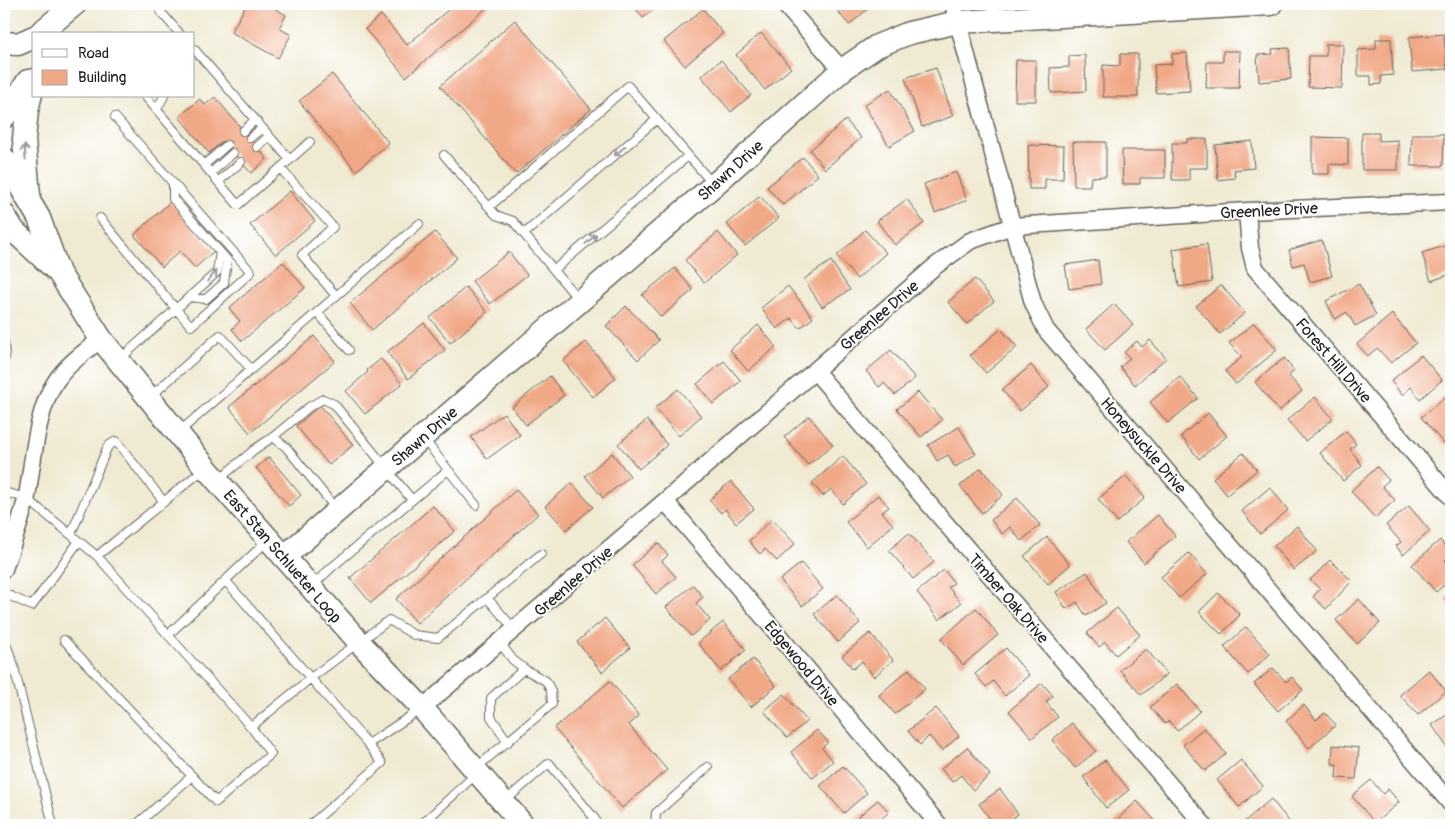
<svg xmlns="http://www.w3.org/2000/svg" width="1455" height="829" viewBox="0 0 1455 829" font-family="Pangolin,sans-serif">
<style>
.building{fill:#f1a887}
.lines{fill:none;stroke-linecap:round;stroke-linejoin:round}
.lane-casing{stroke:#66645c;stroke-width:10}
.street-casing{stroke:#66645c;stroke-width:19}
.secondary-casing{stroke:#66645c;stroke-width:25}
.lane{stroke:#fff;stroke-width:8}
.street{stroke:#fff;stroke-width:16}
.secondary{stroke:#fff;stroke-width:22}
.oneway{stroke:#999}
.labels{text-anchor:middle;stroke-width:4;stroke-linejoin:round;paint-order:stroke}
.street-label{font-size:16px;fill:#1c1c1c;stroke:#fff}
</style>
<rect width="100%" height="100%" fill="#fff"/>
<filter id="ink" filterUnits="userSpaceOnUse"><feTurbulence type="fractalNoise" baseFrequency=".02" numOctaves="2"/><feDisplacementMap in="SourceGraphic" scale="10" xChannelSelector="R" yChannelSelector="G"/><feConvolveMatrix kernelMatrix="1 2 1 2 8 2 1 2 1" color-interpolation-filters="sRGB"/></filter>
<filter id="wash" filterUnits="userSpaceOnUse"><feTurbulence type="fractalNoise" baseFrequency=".0096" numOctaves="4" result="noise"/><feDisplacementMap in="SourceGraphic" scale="20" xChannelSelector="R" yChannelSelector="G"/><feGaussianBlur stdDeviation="1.12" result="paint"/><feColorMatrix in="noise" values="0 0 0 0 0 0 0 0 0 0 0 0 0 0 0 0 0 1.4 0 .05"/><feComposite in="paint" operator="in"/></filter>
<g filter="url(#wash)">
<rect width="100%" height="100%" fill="#f0ead3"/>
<g id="blocks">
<path class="building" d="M247,4h20l19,11 -7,13 12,7 -13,23 -47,-26z
M455,4h36l-85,73 -41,-48 16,-14 26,30z
M632,4h28l-17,14z
M832,4h34l3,4 -20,17z
M703,9l20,24 -38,33 -21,-25z
M515,20l76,89 -75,65 -76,-88z
M761,33l30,35 -26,22 -29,-35z
M1444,34l3,35 -35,3 -3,-35z
M1376,39h15l2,36 -12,1v8l-10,1v-9h-13v-26l18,-1z
M1326,44h17l-1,44 -34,-1 1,-31h17z
M1289,48l2,31 -32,3 -2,-27 16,-1 -1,-5z
M1223,51h17l-1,37h-33l1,-26h16z
M1187,53l3,38 -34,2 -2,-28 18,-1v-10z
M1120,54h18v43h-35v-32l17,1z
M1085,55l1,36 -35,2 -1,-25 19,-1v-11z
M721,60l30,35 -20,17 -30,-36z
M1016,60h20v41h-21z
M936,68l17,48 -31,11 -17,-49z
M332,74l57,69 -33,28 -57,-70z
M890,89l25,42 -26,15 -25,-41z
M215,97l52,62 -16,14 -28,-32 -14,12 -30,-36 21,-18 5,6z
M846,120l15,18 -36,31 -15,-19z
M1362,133h17v8l19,-1v30h-36z
M1412,134h32l-1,32h-32z
M1312,137l36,1v27l-19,-1v10h-17z
M1187,139h20v29h-18v12h-17v-37h15z
M1252,141l2,27 -20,2 1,8 -17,2 -3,-35z
M1073,142h33v34l-15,1 -1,9h-16z
M1028,145l36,1 -1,33h-18v10h-16z
M1122,150h43v28h-25v6h-17z
M803,157l15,18 -35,30 -16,-18z
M956,172l11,28 -32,13 -11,-29z
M290,191l25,30 -39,34 -26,-30z
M760,196l19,22 -34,28 -18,-22z
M907,199l17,24 -29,22 -18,-24z
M170,202l44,49 -19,17 -15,-17 -18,16 -28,-32z
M865,230l21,23 -29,26 -20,-23z
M435,232l22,26 -85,72 -22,-27z
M718,232l19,23 -33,28 -19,-23z
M1322,240l10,36 -22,6 -6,-19 -11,3 -4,-16z
M1207,244l5,38 -33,5 -6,-38z
M1451,244v30l-20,7 -9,-28z
M509,252l18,23 -37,29 -18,-23z
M1098,260l3,24 -32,5 -4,-24z
M831,261l19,29 -28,17 -18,-28z
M283,262l22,26 -63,53 -10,-12 8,-8 -11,-13z
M675,268l18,22 -32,27 -19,-22z
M975,279l19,22 -27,23 -19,-22z
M1359,284l17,31 -21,11 -8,-14 -12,7 -9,-18z
M1221,285l24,28 -25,21 -24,-28z
M788,286l25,32 -13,10 -9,-10 -14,11 -16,-21z
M466,287l21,25 -37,31 -20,-25z
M1114,304l19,21 -28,25 -19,-21z
M626,306l33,34 -21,20 -32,-34z
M1392,314l24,29 -25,20 -14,-15 -9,8 -11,-12z
M424,323l21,27 -37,29 -21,-27z
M1254,323l23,27 -41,34 -11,-13 17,-14 -13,-14z
M758,325l18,22 -28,24 -18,-21z
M1001,329l16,18 -31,26 -16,-18z
M314,336l21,25 -85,72 -21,-26z
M1150,340l16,18 -31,27 -15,-18 10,-9 -6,-6 13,-11 5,6z
M586,342l30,36 -23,19 -30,-36z
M891,350l24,28 -20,17 -11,-12 -5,4 -13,-16z
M1421,355l21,25 -22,19 -9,-12 -9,8 -11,-14z
M1284,358l10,13 -5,5 13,15 -23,20 -24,-29z
M381,359l21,25 -37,30 -19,-23 22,-19 -1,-2z
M724,361l17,20 -28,23 -16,-20z
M1031,365l18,22 -29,24 -18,-21z
M550,376l14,19 -38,30 -14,-18z
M1180,377l18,21 -30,25 -18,-21z
M678,389l23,27 -22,20 -24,-28z
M918,392l24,28 -21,17 -24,-28z
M1446,396l5,7v35l-7,6 -23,-27z
M1315,397l18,22 -28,22 -18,-21z
M320,405l33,40 -24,20 -33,-39z
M504,413l16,22 -33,24 -16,-22z
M1208,413l19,23 -28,23 -18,-23z
M809,416l24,29 -25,20 -24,-28z
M647,420l20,25 -28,24 -21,-25z
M959,427l17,27 -21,13 -7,-12 -11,6 -9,-16z
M1346,431l10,13 -6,5 12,16 -19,16 -23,-28z
M612,453l18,23 -27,22 -18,-22z
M1243,453l14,17 -30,25 -14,-17z
M843,456l23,28 -23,20 -12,-15 -8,7 -11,-13z
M269,457l32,38 -12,11 -33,-38z
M1377,467l12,13 -7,6 13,14 -20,18 -24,-27z
M981,468l22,27 -21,18 -22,-27z
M1126,476l19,22 -28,24 -19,-23z
M731,481l23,28 -18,14 -11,-14 -4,4 -12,-13z
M572,483l21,24 -27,23 -21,-24z
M1270,487l18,23 -28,24 -18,-23z
M516,490l22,24 -121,109 -21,-24z
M878,495l11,12 -7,5 11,13 -26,22 -21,-25z
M1017,498l23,27 -19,16 -11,-14 -8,7 -11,-14z
M433,506l22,25 -84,72 -21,-25z
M1409,506l21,25 -27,24 -7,-9 5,-4 -15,-17z
M1158,515l17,21 -31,27 -18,-21z
M772,519l23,25 -18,17 -12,-12 -5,5 -11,-13z
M1297,526l20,25 -23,19 -20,-24z
M909,533l25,29 -21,17 -24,-29z
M1047,537l23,28 -22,19 -24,-28z
M1440,540l11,14 -6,6 6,7v12l-15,13 -24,-27z
M658,543l10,12 -6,6 14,16 -20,17 -24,-29z
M1189,553l18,21 -28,24 -18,-21z
M1330,560l22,21 -26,28 -13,-12 7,-8 -10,-9z
M801,563l22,26 -21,17 -22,-26z
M944,570l10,13 -6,4 13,16 -22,17 -22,-28z
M1087,572l19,31 -20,13 -9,-14 -11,7 -10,-17z
M693,585l10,12 -7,6 14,17 -19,16 -25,-29z
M1218,593l22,22 -19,19 -22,-22z
M1451,594v13l-6,-8z
M837,595l23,28 -22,19 -24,-28z
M1359,599l21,24 -23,21 -21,-24z
M976,608l22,27 -35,30 -22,-26z
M1117,608l23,27 -24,20 -11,-13 -6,5 -12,-14z
M605,618l25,30 -28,24 -25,-30z
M723,622l23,28 -25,21 -23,-28z
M1246,627l24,27 -22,20 -24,-27z
M870,633l23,27 -19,17 -12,-16 -9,8 -11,-13z
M1006,648l23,27 -24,21 -12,-15 -7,6 -11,-13z
M1146,649l21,25 -26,21 -21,-25z
M753,659l23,27 -25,21 -23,-28z
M1273,668l13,14 6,-5 11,13 -25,21 -24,-27z
M909,669l16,20 -30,25 -16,-19z
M1429,670l17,21 -28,24 -18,-20z
M610,681l29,35 -10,9 38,45 -45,38 -68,-80z
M1042,683l11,13 -7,6 12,15 -26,21 -23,-27z
M1177,684l23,27 -23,20 -8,-10 -4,3 -15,-17z
M784,694l23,27 -20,17 -23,-27z
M1304,705l12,15 9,-7 11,12 -27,23 -23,-27z
M936,708l23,28 -17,15 -13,-15 -9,9 -12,-14z
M1451,712v41l-19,-28z
M1072,723l24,28 -21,17 -23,-28z
M1204,728l22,26 -21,17 -22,-26z
M817,730l11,12 -6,6 11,13 -20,17 -22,-26z
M1333,745l26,3 -3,31 -20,-1 1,-14h-5z
M967,747l23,28 -17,15 -12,-15 -9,7 -11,-13z
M1105,760l24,30 -23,18 -23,-31z
M1241,760l22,26 -24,21 -22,-27z
M843,766l24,27 -23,20 -24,-27z
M1371,780l12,14 5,-5 11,13 -24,21 -23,-27z
M1000,789l18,25 -14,11h-9l-16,-21z
M1271,799l21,26h-45l-3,-3z
M878,800l11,12 -9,8 4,5h-36z
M1137,801l22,24h-48z"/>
</g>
</g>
<g filter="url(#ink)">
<use href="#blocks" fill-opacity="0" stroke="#66645c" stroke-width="1"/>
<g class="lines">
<g class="lane-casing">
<path id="lane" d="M160,11l20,23
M194,49l96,111
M145,96l93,109 72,-63
M157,109l7,-13
M115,117l136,155 -60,54 -15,-17 41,-37 3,-20 -47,-53v-15
M243,131l12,-11
M250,138l12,-10
M257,147l12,-11
M444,155l52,60 17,6 65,78
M204,165l23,-20
M280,168l53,59 -31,28 34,41
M211,173l22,-20
M218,182l23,-20
M489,207l139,-121 84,97
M100,218l76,91 -56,50
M524,234l133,-115
M554,270l134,-114
M189,297l17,2 18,-16 3,-23 -7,-8
M317,312l32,38
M4,341l1,16 -1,3
M151,396l69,-61 31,34
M179,432l240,-208
M273,437l36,-30 14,-8 11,5 78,96
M423,438l53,67
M218,480l37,-31 18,-12 13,10 50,62
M4,492l22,6 71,58 154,171 20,27 -55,48 -24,-26 -56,49
M71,534l37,-88 8,-5 48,61
M97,556l107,-87
M225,580l143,164 53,-35
M312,586l19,-18 117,-98
M4,593l28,13 47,-65
M488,599l27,31
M168,635l99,-94
M4,640l8,19 41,166
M64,640l128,136
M251,727l61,-50 77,-57 25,15 24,3 103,-84
M508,742l-17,-25v-19l33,-29
M476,768l76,-64 -1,-13 -5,-10 -20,-11 -13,-10 -13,-17
M505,801l44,-38 46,56 -7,6
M310,825l72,-62 -14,-19
M421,825l55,-51
M655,825l1,-12 52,-46"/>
</g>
<g class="street-casing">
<path id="street" d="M784,4l58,66
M953,4l80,299 13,27 405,474
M1247,211l3,37 5,20 196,229
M815,371l389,454
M665,501l274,324
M4,569c8,-24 17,-48 23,-73 6,-34 10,-88 29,-115 11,-17 29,-29 45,-42
M422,708l243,-207 269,-234 36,-26 42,-15 235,-15 204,-9"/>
</g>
<g class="secondary-casing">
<path id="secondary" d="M39,34l36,-30
M4,43l14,1 16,-7
M4,117l24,-36
M4,159l35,59 20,55 42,66 105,129 153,174 63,66 101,117
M29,195l-5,-56 3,-28 7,-31
M4,215l10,16 43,40
M284,557l430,-372 128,-115 35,-24 32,-13 49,-11 313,-18"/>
</g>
<use href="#lane" class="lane"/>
<use href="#street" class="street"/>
<use href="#secondary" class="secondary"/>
</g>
<defs><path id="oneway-shaft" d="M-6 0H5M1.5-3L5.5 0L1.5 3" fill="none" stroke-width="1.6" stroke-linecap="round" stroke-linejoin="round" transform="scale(1.25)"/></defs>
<g class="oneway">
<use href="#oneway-shaft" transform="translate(620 151) rotate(139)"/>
<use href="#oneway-shaft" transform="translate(25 152) rotate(-94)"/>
<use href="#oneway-shaft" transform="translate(591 239) rotate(-41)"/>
<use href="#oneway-shaft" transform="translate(212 276) rotate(-49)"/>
</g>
</g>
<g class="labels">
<g class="street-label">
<text transform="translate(730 170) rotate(-42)" y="6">Shawn Drive</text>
<text transform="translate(1269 210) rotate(-3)" y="6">Greenlee Drive</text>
<text transform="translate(879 315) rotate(-41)" y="6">Greenlee Drive</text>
<text transform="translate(1334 360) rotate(49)" y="6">Forest Hill Drive</text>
<text transform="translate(424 436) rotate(-41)" y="6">Shawn Drive</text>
<text transform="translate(1144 445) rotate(49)" y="6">Honeysuckle Drive</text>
<text transform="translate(283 556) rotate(49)" y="6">East Stan Schlueter Loop</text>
<text transform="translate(573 581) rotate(-41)" y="6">Greenlee Drive</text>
<text transform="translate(1009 598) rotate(49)" y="6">Timber Oak Drive</text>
<text transform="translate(802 663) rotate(50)" y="6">Edgewood Drive</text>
</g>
</g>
<rect width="1455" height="829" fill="none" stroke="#fff" stroke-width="20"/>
<rect x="32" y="32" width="162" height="65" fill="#ffffff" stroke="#a4a4a4"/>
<rect x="42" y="49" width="25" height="8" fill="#ffffff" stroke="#a4a4a4"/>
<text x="78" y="58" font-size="15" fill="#1c1c1c">Road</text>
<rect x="42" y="70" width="25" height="15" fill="#f1a887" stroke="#a4a4a4"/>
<text x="78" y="82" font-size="15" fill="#1c1c1c">Building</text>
</svg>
